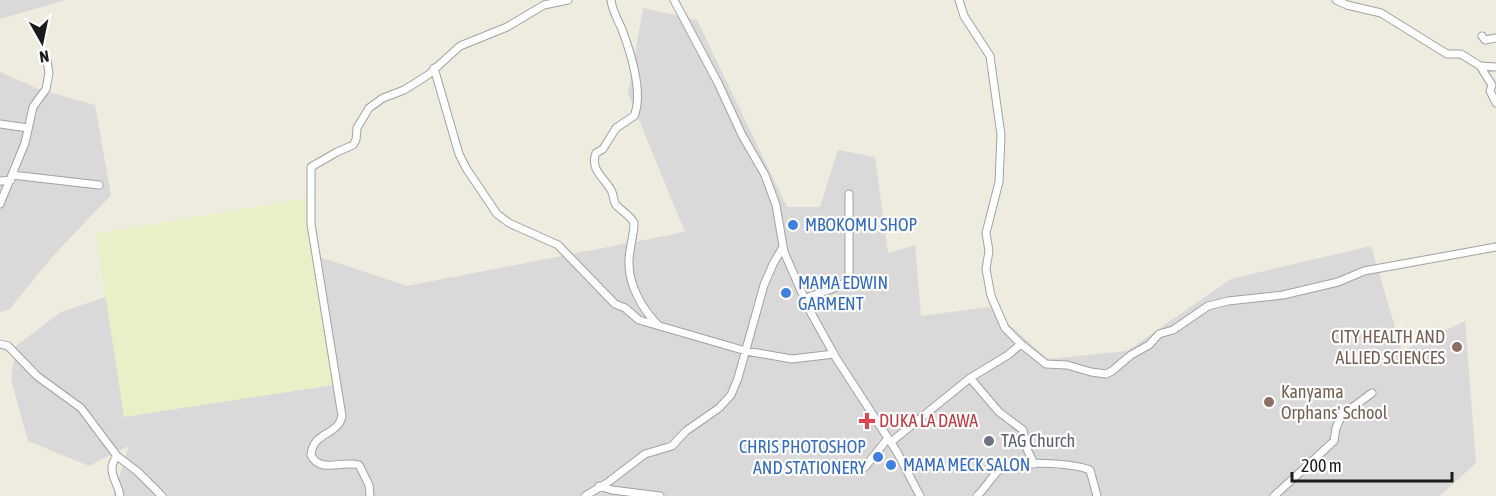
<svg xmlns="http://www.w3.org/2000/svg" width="1496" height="496" viewBox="0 0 1496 496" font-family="'Asap Condensed',sans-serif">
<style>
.residential{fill:#dad8d8}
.farmland{fill:#e9f0c8}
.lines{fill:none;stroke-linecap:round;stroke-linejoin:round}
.minor-casing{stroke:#a2a2a2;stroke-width:9}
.minor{stroke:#fff;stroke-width:7}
.shop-dot{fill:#3f7fe0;stroke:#fff;stroke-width:2}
.education-dot{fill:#8d6e63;stroke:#fff;stroke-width:2}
.health-dot{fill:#e0444e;stroke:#fff;stroke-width:2}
.worship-dot{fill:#6b7280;stroke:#fff;stroke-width:2}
.labels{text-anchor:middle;stroke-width:4.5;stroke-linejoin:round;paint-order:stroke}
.shop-label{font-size:18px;fill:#366cbe;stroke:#fff;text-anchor:start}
.education-label{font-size:18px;fill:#785e54;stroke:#fff;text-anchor:end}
.health-label{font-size:18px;fill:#be3a42;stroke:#fff;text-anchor:start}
.worship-label{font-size:18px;fill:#5b616d;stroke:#fff;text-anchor:start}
</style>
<rect width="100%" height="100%" fill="#eeebdf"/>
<path class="residential" d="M0,0h65l-65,19z
M643,8l54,12 90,187h33l18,-57 37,7 13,96 27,-8 6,71 68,-9 59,52 79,-8 104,-72 140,-33 31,105 63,-30 11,142 -36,33h-1327l16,-50 -40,20 -61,-25 -17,-62 5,-33 45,-34 121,-41 110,-23 115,38 278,-54 -57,-139z
M0,72l38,17 57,16 16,90 -59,62 -43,53 -9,2z"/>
<path class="farmland" d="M309,198l31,186 -216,33 -28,-183z"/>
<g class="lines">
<g class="minor-casing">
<path id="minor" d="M611,0c1,10 6,18 10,27 9,23 23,66 13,89l-18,12 -13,21 -7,4c-7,17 10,26 16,39 2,5 1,10 5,14 6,6 13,9 17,17 0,13 -5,25 -5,38 -1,23 13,48 29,64
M674,0l44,83 24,52 23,40 11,30 8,47 26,59 26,47 61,94 23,44
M959,0l5,16 26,40 11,79 -2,47 -13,51 3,18 -3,18 5,27 14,32 16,16 25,20 21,1 24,7 15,2 6,-3 19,-16 18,-10 10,-11 14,-4 35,-24 20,-5 55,-6 55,-13 26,-11 132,-24
M1336,0l11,5 34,8 66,41h14l19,12 16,1
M1482,36l3,4 11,-2
M1480,66l12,19 -2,6 6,12
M434,68l25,86 7,14 31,46 12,9 49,22 57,59 10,4 14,12 107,31 46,8 42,-5
M0,124l28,4
M12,175l87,10
M0,181l11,-1
M0,204l25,-61 8,-36 13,-18 3,-16 -2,-12
M806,298l34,-12 9,-7v-85
M0,344l8,2 29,30 44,32 36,48 21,16 24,24
M970,378l29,34 24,18 4,19 7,15
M891,442l79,-64 38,-23 13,-11
M117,456c-12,15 1,25 3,40
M865,467l23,-29
M599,486l13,4 48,6
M370,496l-1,-11 -10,-20c-16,-5 -39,9 -48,-10 2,-24 27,-19 31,-39l-31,-192v-57l26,-15 16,-7 3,-5 1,-12 12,-20 14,-10 21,-8 24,-15 32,-29 47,-19 37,-22 24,-5
M585,496l22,-13 38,-29 27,-8 14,-15 33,-23 12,-13 7,-17 26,-93 9,-21 10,-17
M977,496c8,-7 15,-20 21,-25 18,-12 73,-8 92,-1l7,26
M1274,496l60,-55 2,-13 6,-13 30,-22"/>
</g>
<use href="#minor" class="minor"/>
</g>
<g class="shop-dot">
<circle cx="793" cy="225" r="6"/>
<circle cx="786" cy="293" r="6"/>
<circle cx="878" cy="457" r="6"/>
<circle cx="891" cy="465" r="6"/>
</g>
<g class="education-dot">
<circle cx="1457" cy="347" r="6"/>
<circle cx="1269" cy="402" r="6"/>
</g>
<path class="health-dot" d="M864 412h6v6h6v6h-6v6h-6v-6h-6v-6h6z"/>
<circle class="worship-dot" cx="989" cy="441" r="6"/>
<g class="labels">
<g class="shop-label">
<text x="805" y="231">MBOKOMU SHOP</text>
<text x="798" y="289">MAMA EDWIN<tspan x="798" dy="21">GARMENT</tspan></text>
<text x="866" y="453" text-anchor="end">CHRIS PHOTOSHOP<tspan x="866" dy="21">AND STATIONERY</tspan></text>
<text x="903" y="471">MAMA MECK SALON</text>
</g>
<g class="education-label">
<text x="1445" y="343">CITY HEALTH AND<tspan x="1445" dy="21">ALLIED SCIENCES</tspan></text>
<text x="1281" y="398" text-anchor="start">Kanyama<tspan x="1281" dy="21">Orphans' School</tspan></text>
</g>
<g class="health-label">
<text x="879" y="427">DUKA LA DAWA</text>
</g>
<g class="worship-label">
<text x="1001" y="447">TAG Church</text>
</g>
</g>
<g transform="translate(42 42) rotate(171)" stroke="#ffffff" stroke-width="4.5" paint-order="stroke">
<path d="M0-4.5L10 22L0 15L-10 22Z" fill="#1b1b1b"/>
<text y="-9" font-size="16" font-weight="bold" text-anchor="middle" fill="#1b1b1b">N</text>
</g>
<path d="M1292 472v9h160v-9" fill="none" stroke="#1b1b1b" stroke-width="3"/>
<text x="1301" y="472" font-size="18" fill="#1b1b1b" stroke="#ffffff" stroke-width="4.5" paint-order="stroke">200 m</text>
</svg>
